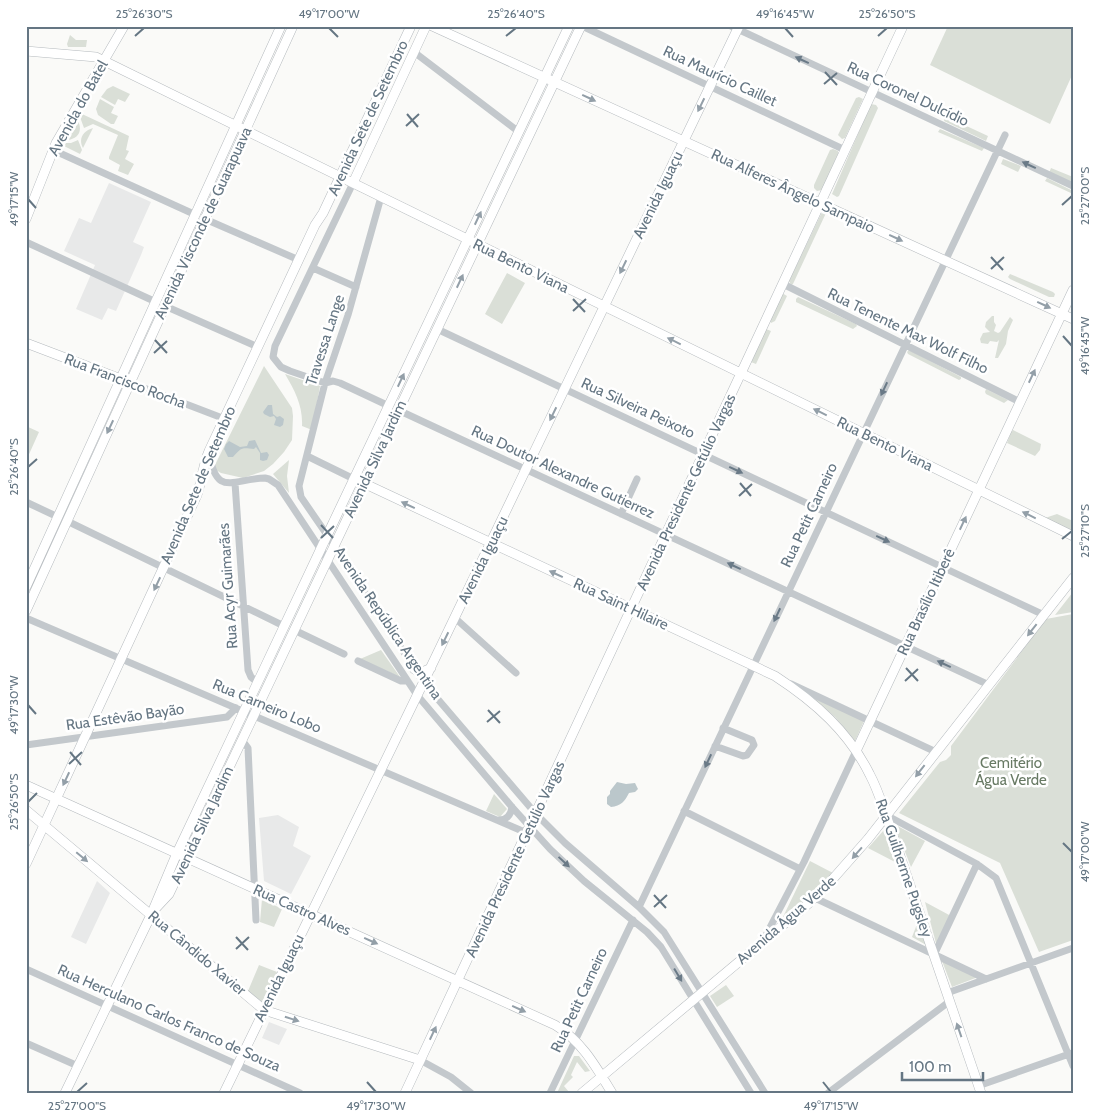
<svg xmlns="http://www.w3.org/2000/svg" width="1099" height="1119" viewBox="0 0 1099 1119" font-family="Cabin,sans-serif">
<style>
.built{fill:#e8e9e9}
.green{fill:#dadfd7}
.water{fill:#bbc7cb}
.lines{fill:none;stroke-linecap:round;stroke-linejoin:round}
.major-casing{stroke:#b5babe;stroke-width:10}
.minor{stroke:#c3c8cc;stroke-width:7}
.major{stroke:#fff;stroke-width:9}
.oneway{fill:#6a7a87}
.oneway2{fill:#939fa8}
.ticks{fill:none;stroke:#657683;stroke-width:2}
.labels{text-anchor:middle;stroke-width:5;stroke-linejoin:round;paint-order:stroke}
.street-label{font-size:15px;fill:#657683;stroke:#fff}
.park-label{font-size:15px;fill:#687a64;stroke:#fff}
.neatline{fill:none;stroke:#657683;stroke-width:2}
.ticks-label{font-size:12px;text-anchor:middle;fill:#657683}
</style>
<rect width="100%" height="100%" fill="#fafaf8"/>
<path class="built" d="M109,183l42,19 -18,40 11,5 -3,8 -25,56 -8,-3 -6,12 -26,-11 19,-44 -31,-14 15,-33 12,5z
M278,815l21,12 -6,19 18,10 -20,38 -27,-13 -5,-63z
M97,881l13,12 -24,51 -15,-7z
M269,1022l18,7 -8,16 -17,-7z"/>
<path class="green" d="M948,26h125v47l-23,51 -120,-59z
M70,35l6,5h11l-1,7h-18l-1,-3z
M113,86l17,8 -5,8 -7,-3 -3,6 -14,-8 6,-8z
M859,97l4,2 -18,39 -3,1 -4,-4 18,-37z
M100,99l14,8 -3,6 7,3 -4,8h-3l-13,-9 -2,-6z
M871,104l5,1 2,3 -39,88 -2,1 -5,-3z
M82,114l47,22 -3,14 3,1 -4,8 9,5 -6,11 -10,-4 2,-6 -11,-6v-2l9,-22 -25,-11 -9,4 -4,-11z
M945,116l43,20 -2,5 -42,-20z
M78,121c5,10 0,18 -11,19z
M93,128l-10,20c-5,-9 0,-17 10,-20z
M940,129l44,19 -2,3 -44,-19z
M78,140l4,10 -2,4 -16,-8 2,-3h5z
M833,149l5,2v3l-16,36 -5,1 -3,-3v-3l16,-35z
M1003,159l18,7 -3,6 -17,-8z
M1051,168l22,9v6l-24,-10z
M1047,178l26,13v3l-28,-13z
M823,210l3,3 -33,71 -2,1 -2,-4z
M507,273l18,10 -23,41 -17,-10z
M1010,274l43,18 2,2 -1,3h-5l-39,-18 -2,-2z
M782,293l5,3 -12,25 -4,2 -1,-3z
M798,297l58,27 1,2 -4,3 -57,-27v-3z
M992,316h2v6l2,3 -2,6 4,2 2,-1 10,-15 3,3 -5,11 -2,13 -8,14h-3l4,-18 -2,2 -7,-1 -2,3 -7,-1 -1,-4 3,-6 7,-1 -5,-5 1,-5z
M766,329l5,2 -15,33 -5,-2v-2z
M909,350l52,27v2l-2,1 -51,-26 -1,-2z
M264,366l28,42 1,8 -1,24 -8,12 -11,12 -9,7 -21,7 -22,-5 -5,-3 -1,-5z
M285,374l35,12 -8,44 -10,-4c1,-20 -7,-35 -17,-52z
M986,389l22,11 -4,3 -18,-9 -1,-2z
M26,426l13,6 -13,29z
M1013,430l28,14 -1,6 -5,6 -28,-13 4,-11z
M289,460l-2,16 2,17 -16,-19z
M1057,514l16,7v10l-28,-13z
M1073,592v20l-18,3z
M1073,614v326l-34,12 -39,-89 -101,-50 41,-51 6,-2 5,-5v-9l95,-127z
M381,650l19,27 -40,-18z
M812,697l52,24 -9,20 -20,-24z
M494,794l13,15 -7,8 -14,-6z
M894,824l31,17 -14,26z
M884,830l11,32 -27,-14z
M810,861l23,12 -52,48z
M262,899l20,10 -8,18 -14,-5z
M925,902l26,14 -14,31z
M919,919l9,27 -16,-9z
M942,961l36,16 -26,10z
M259,965l18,7 -15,30 -14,-11z
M726,985l8,11 -17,11 -7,-11z
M574,1056h5l11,15 -5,1 -8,-10 -6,13 2,2 -9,9 5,6 -12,1z"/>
<path class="water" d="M268,405h4l1,9 4,3 3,-1 4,3 -1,6 -3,2 -6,-2 2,-6 -2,-3 -4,1 -6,-3 -1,-2z
M255,440l6,13 6,-1 2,3 -2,5 -4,1 -3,-1v-7l-4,-6 -2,2c-13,-2 -13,-1 -21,8h-5l-4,-8 2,-5 3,-3 11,6 7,-1 2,-5z
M617,782l9,2 9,-1 3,6 -3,3 -6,1c-4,8 -8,13 -18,14l-4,-3v-7l3,-3v-3z"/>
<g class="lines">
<g class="major-casing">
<path id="major" d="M432,26l641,293
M26,51l70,6 977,479
M353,183l73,-157
M26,219l30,-76 68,-117
M26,343l100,38
M359,481l416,195c40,26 74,56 95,99 7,13 11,26 16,40l95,278
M26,587l255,-561
M26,611l267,-585
M414,669l8,3 9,-4
M856,751l217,-461
M26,785l529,240c27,16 41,42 57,68
M26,810l238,200 156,50
M26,864l171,-369c5,-15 6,-30 12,-44l106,-226 8,-12 88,-187
M155,909l14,-15 412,-868
M65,1093l86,-178 26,-62 147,-311 245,-516
M224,1093l203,-418 312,-649
M405,1093l498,-1067
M582,1093l226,-189 23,-23 37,-42 205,-261"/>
</g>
<path class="minor" d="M582,26l263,124
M731,26l342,160
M414,52l105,80
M53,150l143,65
M353,183l-78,163 -2,11 8,10 9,4 35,12 8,-2 7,2 49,23
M381,197l-33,118 -23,68 -26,103 2,11 33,48 90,138 112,131 29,29 74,64 25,25 101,161
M205,219l94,41
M26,242l130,60
M313,268l43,19
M783,284l237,118
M165,306l93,41
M437,329l607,286
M131,383l94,36
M398,410l591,275
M209,452c7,46 23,27 56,26l4,1 9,6 139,210 95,112 38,42 34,32 63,51 14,15 90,146
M307,456l47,23
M235,483l13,187 3,7 7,6
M26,502l32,15
M621,514l16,-35
M67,521l217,105
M26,618l501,215
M455,618l61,55
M294,630l50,24
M358,661l43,20h6
M791,684l145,68
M242,740l6,8 8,172
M26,745l201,-28 9,-9
M715,746l28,10 4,-1 7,-10 -2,-5 -29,-12
M684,811l116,58
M886,815l91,49 19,14 77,188
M497,820c9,1 14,-5 15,-13
M815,898l171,81
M639,907l366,-772
M764,939l40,-77 52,-111
M934,955l43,-91
M26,969l274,124
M947,993l126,-45
M26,1043l52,23
M420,1060l31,17 20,16
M978,1086l94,-33
M550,1093l83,-173
M828,1093l122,-92"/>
<use href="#major" class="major"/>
</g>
<defs><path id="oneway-solid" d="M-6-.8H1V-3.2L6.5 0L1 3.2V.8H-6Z" transform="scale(1.25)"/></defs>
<g class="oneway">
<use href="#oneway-solid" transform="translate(802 60) rotate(-155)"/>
<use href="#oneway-solid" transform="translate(1029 165) rotate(-155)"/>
<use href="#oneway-solid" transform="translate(884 389) rotate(115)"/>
<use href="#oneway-solid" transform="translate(736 470) rotate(25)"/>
<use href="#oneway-solid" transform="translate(883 539) rotate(25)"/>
<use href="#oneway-solid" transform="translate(734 566) rotate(-155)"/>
<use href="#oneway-solid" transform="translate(777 615) rotate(115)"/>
<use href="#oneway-solid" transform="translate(944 664) rotate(-155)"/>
<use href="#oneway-solid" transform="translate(708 761) rotate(115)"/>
<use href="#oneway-solid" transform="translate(564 862) rotate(43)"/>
<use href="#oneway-solid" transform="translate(678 975) rotate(59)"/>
</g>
<g class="oneway2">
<use href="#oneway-solid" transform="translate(589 98) rotate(25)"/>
<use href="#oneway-solid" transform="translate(701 105) rotate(116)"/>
<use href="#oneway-solid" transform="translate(478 218) rotate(-65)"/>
<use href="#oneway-solid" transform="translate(896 238) rotate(25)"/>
<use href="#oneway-solid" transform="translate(623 267) rotate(116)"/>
<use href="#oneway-solid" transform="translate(460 281) rotate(-65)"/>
<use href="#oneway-solid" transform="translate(1044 305) rotate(25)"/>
<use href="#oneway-solid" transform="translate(674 341) rotate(-154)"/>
<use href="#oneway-solid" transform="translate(1032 376) rotate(-65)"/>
<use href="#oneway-solid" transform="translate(401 380) rotate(-65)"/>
<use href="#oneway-solid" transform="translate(820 412) rotate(-154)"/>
<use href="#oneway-solid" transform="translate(553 414) rotate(116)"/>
<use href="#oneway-solid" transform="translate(110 427) rotate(115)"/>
<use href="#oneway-solid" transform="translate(408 505) rotate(-155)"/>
<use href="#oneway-solid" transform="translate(1029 515) rotate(-154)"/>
<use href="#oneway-solid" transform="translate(963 523) rotate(-65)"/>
<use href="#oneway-solid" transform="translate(556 574) rotate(-155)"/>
<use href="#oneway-solid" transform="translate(157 584) rotate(115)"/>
<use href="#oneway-solid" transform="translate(1032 630) rotate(128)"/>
<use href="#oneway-solid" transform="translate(445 639) rotate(116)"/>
<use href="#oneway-solid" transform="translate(920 771) rotate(128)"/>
<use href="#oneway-solid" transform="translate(66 779) rotate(115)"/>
<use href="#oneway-solid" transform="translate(857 853) rotate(131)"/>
<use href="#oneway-solid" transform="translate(82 857) rotate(40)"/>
<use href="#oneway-solid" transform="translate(371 941) rotate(24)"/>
<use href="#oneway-solid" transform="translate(519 1009) rotate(24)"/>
<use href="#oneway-solid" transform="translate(292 1019) rotate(18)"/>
<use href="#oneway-solid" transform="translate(959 1030) rotate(-109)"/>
<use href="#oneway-solid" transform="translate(433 1033) rotate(-65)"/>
</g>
<path class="ticks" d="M329,28l9,9M785,28l8,9M135,36l9,-8M506,36l10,-8M878,36l9,-8M825,72l12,13M824,84l13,-11M407,114l11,13M406,126l13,-12M28,199l8,9M1062,205l10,-9M991,257l12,13M991,269l13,-12M573,299l12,13M573,311l13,-12M1063,336l9,10M155,340l12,13M154,353l13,-12M28,467l9,-8M740,483l11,13M739,496l13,-12M321,525l12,13M321,538l13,-12M1062,539l10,-8M906,668l12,13M905,681l13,-12M28,705l8,9M488,710l12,13M487,722l13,-11M70,752l11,13M69,764l13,-12M28,802l9,-9M1063,843l9,9M654,895l12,13M654,907l13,-12M236,937l12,13M236,949l13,-12M367,1082l9,10M823,1082l8,10M77,1092l10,-9"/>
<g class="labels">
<g class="street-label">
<text transform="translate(720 76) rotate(25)" y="5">Rua Maurício Caillet</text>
<text transform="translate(908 94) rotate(25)" y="5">Rua Coronel Dulcídio</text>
<text transform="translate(78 108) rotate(-61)" y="5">Avenida do Batel</text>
<text transform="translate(368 118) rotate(-65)" y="5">Avenida Sete de Setembro</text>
<text transform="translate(793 191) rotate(25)" y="5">Rua Alferes Ângelo Sampaio</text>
<text transform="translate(658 195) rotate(-64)" y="5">Avenida Iguaçu</text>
<text transform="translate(203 223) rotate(-65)" y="5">Avenida Visconde de Guarapuava</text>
<text transform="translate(521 266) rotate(26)" y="5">Rua Bento Viana</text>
<text transform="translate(908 331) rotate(26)" y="5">Rua Tenente Max Wolf Filho</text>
<text transform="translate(325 340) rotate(-72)" y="5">Travessa Lange</text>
<text transform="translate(125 381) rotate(21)" y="5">Rua Francisco Rocha</text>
<text transform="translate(638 408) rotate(25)" y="5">Rua Silveira Peixoto</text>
<text transform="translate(885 444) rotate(26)" y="5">Rua Bento Viana</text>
<text transform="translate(375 459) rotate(-65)" y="5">Avenida Silva Jardim</text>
<text transform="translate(563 472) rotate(25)" y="5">Rua Doutor Alexandre Gutierrez</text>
<text transform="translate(198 485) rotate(-67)" y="5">Avenida Sete de Setembro</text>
<text transform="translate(686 492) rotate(-65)" y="5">Avenida Presidente Getúlio Vargas</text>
<text transform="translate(809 515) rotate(-65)" y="5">Rua Petit Carneiro</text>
<text transform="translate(483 560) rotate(-64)" y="5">Avenida Iguaçu</text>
<text transform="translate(228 586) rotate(-94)" y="5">Rua Acyr Guimarães</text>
<text transform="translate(926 602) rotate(-65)" y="5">Rua Brasílio Itiberê</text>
<text transform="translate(621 604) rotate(25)" y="5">Rua Saint Hilaire</text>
<text transform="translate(388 623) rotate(56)" y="5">Avenida República Argentina</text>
<text transform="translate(267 706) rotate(23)" y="5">Rua Carneiro Lobo</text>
<text transform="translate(125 717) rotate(-8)" y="5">Rua Estêvão Bayão</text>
<text transform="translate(202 825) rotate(-65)" y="5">Avenida Silva Jardim</text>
<text transform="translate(515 859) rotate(-65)" y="5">Avenida Presidente Getúlio Vargas</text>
<text transform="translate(904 868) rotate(71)" y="5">Rua Guilherme Pugsley</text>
<text transform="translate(302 910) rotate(24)" y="5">Rua Castro Alves</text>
<text transform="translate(786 920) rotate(-41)" y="5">Avenida Água Verde</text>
<text transform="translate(197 953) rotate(40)" y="5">Rua Cândido Xavier</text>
<text transform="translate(279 978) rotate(-64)" y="5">Avenida Iguaçu</text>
<text transform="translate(579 1000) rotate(-65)" y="5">Rua Petit Carneiro</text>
<text transform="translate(169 1018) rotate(24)" y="5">Rua Herculano Carlos Franco de Souza</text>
</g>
<g class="park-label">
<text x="1011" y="768">Cemitério<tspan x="1011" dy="17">Água Verde</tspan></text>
</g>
</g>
<rect width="1099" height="1119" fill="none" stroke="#ffffff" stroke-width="55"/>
<path d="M902 1072v8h81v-8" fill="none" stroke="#657683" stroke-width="2.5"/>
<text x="909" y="1072" font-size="15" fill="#657683" stroke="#ffffff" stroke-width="4" paint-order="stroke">100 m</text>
<rect x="28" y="28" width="1044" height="1064" class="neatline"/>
<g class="ticks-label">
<text x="144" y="18">25°26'30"S</text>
<text x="329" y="18">49°17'00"W</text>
<text x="516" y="18">25°26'40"S</text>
<text x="785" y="18">49°16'45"W</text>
<text x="887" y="18">25°26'50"S</text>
<text transform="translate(1085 196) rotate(-90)" y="4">25°27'00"S</text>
<text transform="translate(14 199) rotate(-90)" y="4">49°17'15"W</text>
<text transform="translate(1085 346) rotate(-90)" y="4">49°16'45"W</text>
<text transform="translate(14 467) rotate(-90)" y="4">25°26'40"S</text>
<text transform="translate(1085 531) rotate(-90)" y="4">25°27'10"S</text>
<text transform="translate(14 705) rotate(-90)" y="4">49°17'30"W</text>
<text transform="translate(14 802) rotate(-90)" y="4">25°26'50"S</text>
<text transform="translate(1085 852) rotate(-90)" y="4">49°17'00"W</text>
<text x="77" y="1110">25°27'00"S</text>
<text x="376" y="1110">49°17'30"W</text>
<text x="831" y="1110">49°17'15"W</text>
</g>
</svg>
